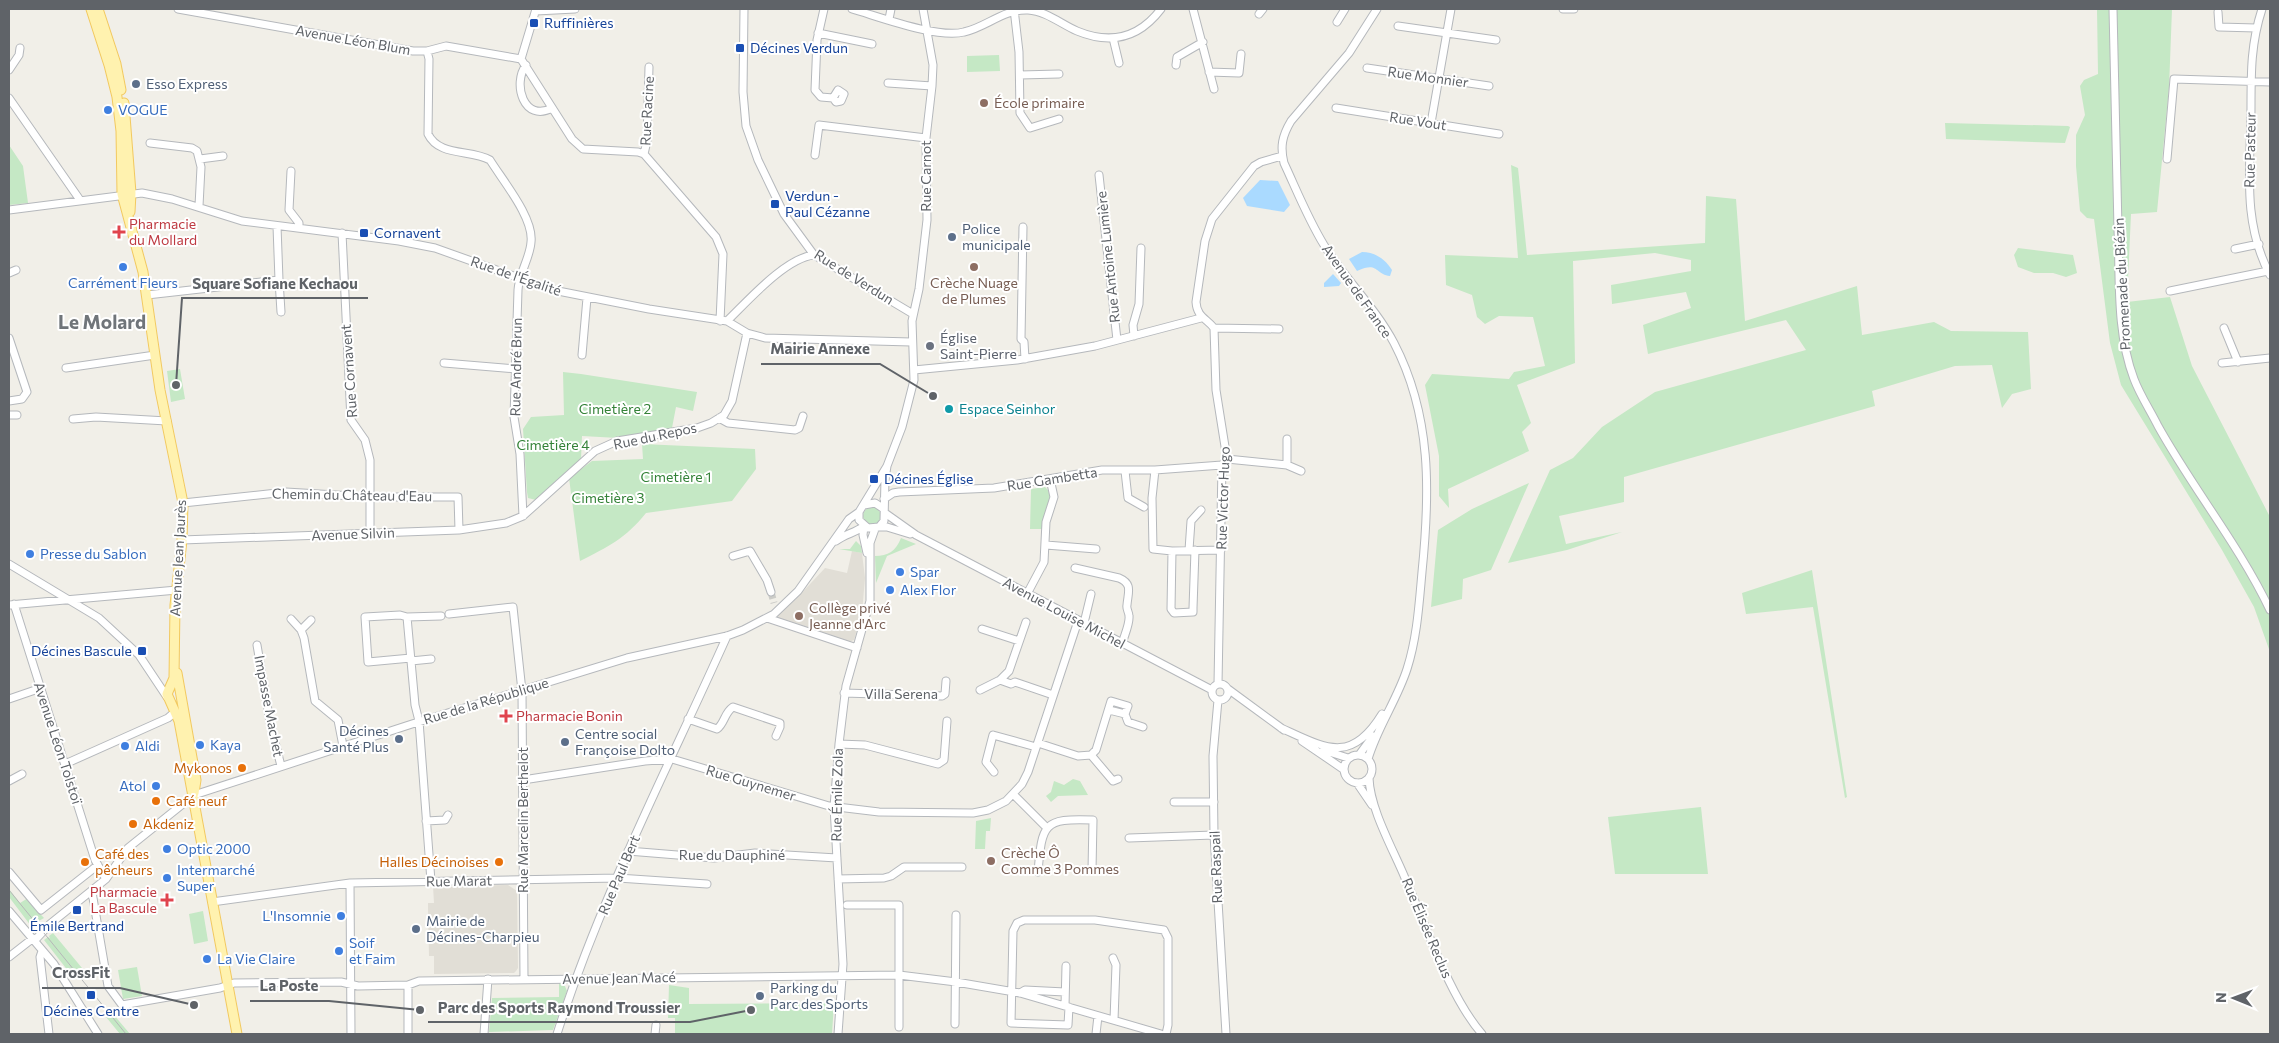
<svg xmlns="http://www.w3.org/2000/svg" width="2279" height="1043" viewBox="0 0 2279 1043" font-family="Commissioner,sans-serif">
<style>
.education{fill:#e1ded6}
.green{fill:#c5e8c5}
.water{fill:#aadaff}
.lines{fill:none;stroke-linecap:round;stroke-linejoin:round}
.minor-tunnel{stroke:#ccccc8;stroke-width:7;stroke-dasharray:7 3.5;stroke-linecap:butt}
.minor-casing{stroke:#b5b8bc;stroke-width:9}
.major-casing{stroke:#f2c960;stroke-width:11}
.minor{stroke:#fff;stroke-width:7}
.major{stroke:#fff2af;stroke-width:9}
.tram{stroke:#b6b7b8;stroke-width:1}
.transit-dot{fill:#1a4fb4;stroke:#fff;stroke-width:2}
.service-dot{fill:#5c6f8a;stroke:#fff;stroke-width:2}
.education-dot{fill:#8d6e63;stroke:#fff;stroke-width:2}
.shop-dot{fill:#3f7fe0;stroke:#fff;stroke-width:2}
.health-dot{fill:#e0444e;stroke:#fff;stroke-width:2}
.worship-dot{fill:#6b7280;stroke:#fff;stroke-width:2}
.culture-dot{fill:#0f9aa8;stroke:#fff;stroke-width:2}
.food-dot{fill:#e8710a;stroke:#fff;stroke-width:2}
.labels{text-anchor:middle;stroke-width:4;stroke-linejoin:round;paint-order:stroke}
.transit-label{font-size:14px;fill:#164399;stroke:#fff;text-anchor:start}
.street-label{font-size:14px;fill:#5f6368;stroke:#fff}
.service-label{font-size:14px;fill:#4e5e75;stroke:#fff;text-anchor:start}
.education-label{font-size:14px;fill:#785e54;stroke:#fff;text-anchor:start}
.shop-label{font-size:14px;fill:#366cbe;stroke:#fff;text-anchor:start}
.health-label{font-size:14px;fill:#be3a42;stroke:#fff;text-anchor:start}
.worship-label{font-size:14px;fill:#5b616d;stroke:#fff;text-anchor:start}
.park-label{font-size:14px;fill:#348238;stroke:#fff}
.culture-label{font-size:14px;fill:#0d838f;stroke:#fff;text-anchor:start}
.food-label{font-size:14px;fill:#c56008;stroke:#fff;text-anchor:start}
.district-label{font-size:19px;font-weight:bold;fill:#70757a;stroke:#fff}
.leader{fill:none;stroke:#5f6368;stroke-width:2}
.callout-dot{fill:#5f6368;stroke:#fff;stroke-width:2}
.callout-label{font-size:15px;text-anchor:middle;font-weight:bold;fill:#5f6368;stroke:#fff;stroke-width:4;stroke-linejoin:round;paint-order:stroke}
</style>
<rect width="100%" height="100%" fill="#f1efe8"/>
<path class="education" d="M852,551l10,2 3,25 -3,35 -8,27 -5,2 -74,-25 21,-18 29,-31 22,5z
M508,885l9,6 1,77 -2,3 -2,2 -80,1v-18h-5l-1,-48v-5h6l-1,-17z"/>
<path class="green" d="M2097,9h75l-3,79 -12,124 -26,2 -4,88 43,-5 22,69 78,151v135l-16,-45 -32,-57 -101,-165 -11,-42 -16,-124 -7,-1 -7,-7 -4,-45v-31l9,-20 -5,-29 4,-6 14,-6z
M999,55l1,16 -33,1v-16z
M1945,123l123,3 2,1 -5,16 -119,-4z
M9,145l14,21 5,37 -19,2z
M1511,165l7,3 9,87 178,-12 1,-47 30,3 9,122 112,-35 5,49 72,-13 17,9 77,1 3,57 -19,5 -10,14 -10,-43 -37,1 -83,25 3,15 -251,71v25l-65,14 7,28 56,-12 -55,18 -59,13 42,-93 23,-12 29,-31 53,-35 151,-42 -20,-30 -138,34 -5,-29 48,-17 -5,-16 -74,12 -1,-19 80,-14v-11l-36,-7 -82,8 2,102 -58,22 14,38 -9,9 7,19 -81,38 1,19 -10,-12v-40l-14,-71 7,-11 77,5 5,-7 31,-6 -12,-49 -34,-1 -14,8 -8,-7 -5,-22 -26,-10 -1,-30 73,3z
M2018,248l55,7 4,18 -11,4 -13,-4h-19l-16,-6 -4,-12z
M180,369l5,30 -14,3 -4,-31z
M563,372l18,2 116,18 -4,19 -17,-4 -4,21 -54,10 -36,-2 -1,23 -2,3 -43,38 -8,-2 -1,-6 -4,-63 8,-12 33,-2z
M642,444l113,5 1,20 -24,32 -86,12c-20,25 -38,34 -66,48l-11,-83 23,-17 51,-2z
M1529,483l-38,87 -28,9 -1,20 -31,8 7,-77 34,-21z
M1045,487l3,3 2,6 -8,33h-12l1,-40z
M863 516a9 9 0 1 1 18 0a9 9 0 1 1-18 0Z
M901,538l15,6 -29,12 -11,27 -1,-27c13,0 21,-5 26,-18z
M856,541l5,5 1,7 -23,-4h11z
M1812,570l35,227 -2,1 -32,-191 -67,7 -4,-21z
M1073,779l7,2 8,14 -30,1 -7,6 -5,-6 5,-4 3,-11 10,4z
M1701,807l7,67h-93l-7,-57z
M991,818l-1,13h-4l-1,18h-10l1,-28z
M9,889l11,14 8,-5 -1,2 17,18 -7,4v2l-4,3 -2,-1 -22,-29z
M203,911l5,30 -14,3 -5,-30z
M53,933l29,35 -10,8 -28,-36 4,-3 2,1 -1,-2z
M137,967l5,29 -19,3 -5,-29z
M559,983l5,1 3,7 -14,39 -64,2 3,-34 67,-1z
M669,985l20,3v16l145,-1 -2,31h-157v-16h-7z
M111,1013l3,2 16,19h-10l-14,-17z"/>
<path class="water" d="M1260,180l18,1 12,24 -6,7 -37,-6 -4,-8z
M1362,252c13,0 23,7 30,18l-2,6c-16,-2 -11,-15 -33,-5l-8,-12z
M1333,274l8,9 -2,3 -15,1v-4z"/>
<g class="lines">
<path class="minor-tunnel" d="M771,592l3,11"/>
<g class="minor-casing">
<path id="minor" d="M178,9l235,42h14l19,-5 75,13 51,80 11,10 55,3 6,2 72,83 7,17 -3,67
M744,9l-1,83 3,34 12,34 26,54 30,41 99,59
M824,9l-7,31 -2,50 6,7 12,1 3,4 5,-1 3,-7 -6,-4 -5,8
M852,9c28,8 86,30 112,23 23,-5 39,-23 64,-22 18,1 33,14 49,21 34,14 62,7 84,-22
M1014,9l5,43 1,61 10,15 29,-9
M1193,9l21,80
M1563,9h11
M2113,9c1,73 3,146 5,220 2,49 -2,103 16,150 6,16 16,31 24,47 35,63 81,119 112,184
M2262,9c-11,34 -11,62 -11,98 0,58 -10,113 19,168
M536,11l39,-2
M2218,12l1,15 37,1
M1259,14l4,-5
M889,19l2,-10
M1337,22l8,-13
M1398,26l98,14
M818,33l54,11
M1113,38l6,25
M427,51l2,8 -1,75c11,23 43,15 62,26 13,21 44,58 41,82 -1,16 -12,31 -13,48l-4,127 6,37 3,62
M521,59l15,-50
M526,65c-14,19 -2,58 26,43
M1176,65l1,-8 26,-15
M1367,68l122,18
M9,70l10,-15 1,-7
M1209,72l30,1 2,-19
M1020,75l39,-1
M888,83l44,3
M9,98l71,102
M1336,108l163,26
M1431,123l20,-114
M150,143l42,5 5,3 4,16 -2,39
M644,154l3,-13 2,-74
M815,155l4,-30 107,13
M200,159l23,-3
M2167,159l7,-80 96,3
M291,171l-2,39 10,13v4
M1099,175l18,165
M9,210l133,-17 30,6 70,22 157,20 36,7 118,42 96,19 78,12 20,12 18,5 146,4
M1023,227l-2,112 3,3 1,17
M342,233l9,187 14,20 5,20v73
M2235,249l24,-5
M9,273l7,-3
M279,280l2,32
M2170,291l98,-20
M147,295l132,-15 -2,-54
M727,321c20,-19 58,-63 87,-66
M1214,328l65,1
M2224,328l14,34
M1134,336l-1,-11 6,-21 2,-56
M9,338l18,54 -5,7 -13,2
M582,355l5,-57
M444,363l72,6
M2222,363l48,-5
M66,368l89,-13
M914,370l103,-10 78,-14 106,-28
M9,415h8
M719,418l9,5 67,7 4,-2 4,-12
M73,419l23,-2 71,4
M1227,459l60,6 14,6
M1287,465v-26
M887,466l-28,46v8l9,8 11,-1 5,-6 1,-42 2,-13 15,-39 12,-47 -2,-59 7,-32 8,-69 -1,-82 6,-52 1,-21 -10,-56
M1155,470l-3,28 1,51 19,2 49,-1
M1125,471l3,27 16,9
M884,499l9,-6 6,-1 95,-4 108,-18h53l67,-5
M183,503l103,-11 83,5h89l1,33
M864,505l11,-2 9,6
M885,513l31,22 296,155
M864,526l-1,9 4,18
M879,527h8l23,7
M182,540l277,-10 47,-7 17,-7 72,-65 22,-10 80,-13 14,-5 13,-8 8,-14 15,-68
M836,541c9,-7 19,-8 28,-15
M1046,545l50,4
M1189,550l2,-29 10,-11
M1172,551l-1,58 3,4 19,-1v-4l2,-58
M733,556l17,-5 17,29 4,12
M9,564l90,54 40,37 28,42
M1075,568l44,10c14,6 9,14 8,27 -1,4 2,7 2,11 1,8 -5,20 -7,28
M1027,594l17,-32 2,-40 8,-25 -4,-18
M14,604l81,256 11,19
M9,605l168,-15
M449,614l64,-7 9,84 2,288
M407,617l34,-1
M767,618l90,30
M291,619l10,11 3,8 11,63 23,19 5,26
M1084,623l7,-29
M982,629l37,12
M301,630l10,-10
M257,645l13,77 11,44
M411,658l-43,4 -3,-45 35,-2 7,2 8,88 4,16 12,160
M411,661l20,-2
M1000,680l11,4 4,-2 38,13
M1212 692a8 8 0 1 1 16 0a8 8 0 1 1-16 0Z
M1218,684l4,-219 5,-6 -11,-69 -2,-62c-8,-10 -17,-11 -18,-26l9,-61 7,-22 42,-53 7,-4 21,-6
M1228,689l56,41
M980,690l20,-10 9,-9 17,-49
M844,693l98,3 3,-2 1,-13
M9,699l32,-11
M1218,700l-5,56 1,79 12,199
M1109,710l16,4
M688,719l29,10c8,-6 7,-16 16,-22l47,16v4l-4,9
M1281,728c44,20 70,37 101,-14
M1302,741l41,28
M1038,743l40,13 13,-1 5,-5 15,-49 17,5 -3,8 3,8 15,5
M839,744l26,1 73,19 6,-4 3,-39
M1323,750l25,8
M1344 769a14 14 0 1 1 28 0a14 14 0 1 1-28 0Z
M1091,755l22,26 5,-2
M1359,755l14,-19
M1368,759c9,-31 29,-59 39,-90 10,-31 12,-64 15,-97 8,-79 10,-156 -28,-229 -19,-36 -49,-64 -70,-98 -16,-26 -27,-54 -40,-82 -4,-16 -2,-27 7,-42l58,-68 28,-44
M65,764l103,-46 7,-6
M994,772l-8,-10 7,-27 43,12
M1369,778c1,31 24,71 36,100 21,47 44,118 77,156
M523,780l122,-19 27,-2 157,47 50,6 94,1 15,-3 18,-9 16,-17 6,-12 50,-151
M9,781l13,-7
M1357,783l15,22
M1013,794l34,34
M1174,802h40
M426,821l19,-1 3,-5
M1129,838l85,-3
M628,851l86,7 41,-5 82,5
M9,872l32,38 57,-45
M1038,872c4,-48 5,-54 55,-52l-1,50
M838,879l46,-1 7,-2 13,-9h58
M350,883l1,151
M92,892l16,94 14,19 98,-17 14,-5 107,-1 17,4 50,-1 11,-4 480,-6 57,7 64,11 141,41
M212,902l138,-19 268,-5 89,6
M847,905h52v122
M9,911l45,53 44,70
M42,951l-2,6 9,77
M9,957l23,-18 5,-1 13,-14 56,-45 22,-31 66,-53 218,-71 215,-66 100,-22 16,-6 31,-16 24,-23 51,-72 10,-7
M1113,958l3,7 -2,55
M408,985v49
M1020,993l5,-3 40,2
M1065,1006l1,-40
M1069,1007l-1,18 -57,-2 2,-92 4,-8 7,-3h71l69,10 4,8v87l-2,9
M955,1024l1,-109
M484,1034l4,-55
M557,1034c44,-138 111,-266 170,-398
M655,1034l1,-9
M838,1034l5,-70 -9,-157 5,-63 7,-58 24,-85v-58l5,-14
M1096,1034l2,-18"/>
</g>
<g class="major-casing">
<path id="major" d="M91,9l18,56 8,32 4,34 1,63 21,78 17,118 23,113 -1,37 -7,65 -1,73 -7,16 12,27 58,313
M98,9l18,55 5,26
M124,103l7,90 -1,19
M177,673l19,107 -2,13"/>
</g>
<use href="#minor" class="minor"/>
<use href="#major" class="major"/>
<path class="tram" d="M9,890l117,144"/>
</g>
<g class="transit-dot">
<rect x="529" y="18" width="10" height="10" rx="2.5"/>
<rect x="735" y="43" width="10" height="10" rx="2.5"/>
<rect x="770" y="199" width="10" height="10" rx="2.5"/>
<rect x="359" y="228" width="10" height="10" rx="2.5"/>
<rect x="869" y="474" width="10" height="10" rx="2.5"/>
<rect x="137" y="646" width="10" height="10" rx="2.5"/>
<rect x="72" y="905" width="10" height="10" rx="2.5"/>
<rect x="86" y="990" width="10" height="10" rx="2.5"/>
</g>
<g class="service-dot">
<circle cx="136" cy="84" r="5"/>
<circle cx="952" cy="237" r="5"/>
<circle cx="399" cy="739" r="5"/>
<circle cx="565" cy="742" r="5"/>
<circle cx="416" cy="929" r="5"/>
<circle cx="760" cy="996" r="5"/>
</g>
<g class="education-dot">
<circle cx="984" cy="103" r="5"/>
<circle cx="974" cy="267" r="5"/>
<circle cx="799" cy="616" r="5"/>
<circle cx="991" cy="861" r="5"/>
</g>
<g class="shop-dot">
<circle cx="108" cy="110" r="5"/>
<circle cx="123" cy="267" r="5"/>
<circle cx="30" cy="554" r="5"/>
<circle cx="900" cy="572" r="5"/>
<circle cx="890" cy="590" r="5"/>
<circle cx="200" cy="745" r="5"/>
<circle cx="125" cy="746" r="5"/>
<circle cx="156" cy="786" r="5"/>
<circle cx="167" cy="849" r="5"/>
<circle cx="167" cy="878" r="5"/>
<circle cx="341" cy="916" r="5"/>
<circle cx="339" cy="951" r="5"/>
<circle cx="207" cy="959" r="5"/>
</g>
<g class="health-dot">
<path d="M116.5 224.5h5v5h5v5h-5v5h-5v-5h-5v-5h5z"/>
<path d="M503.5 708.5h5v5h5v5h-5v5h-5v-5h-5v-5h5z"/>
<path d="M164.5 892.5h5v5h5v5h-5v5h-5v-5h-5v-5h5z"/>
</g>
<circle class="worship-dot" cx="930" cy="346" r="5"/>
<circle class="culture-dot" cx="949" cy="409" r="5"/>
<g class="food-dot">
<circle cx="242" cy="768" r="5"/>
<circle cx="156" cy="801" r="5"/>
<circle cx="133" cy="824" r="5"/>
<circle cx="85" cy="862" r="5"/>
<circle cx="499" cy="862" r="5"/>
</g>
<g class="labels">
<g class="transit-label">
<text x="544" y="28">Ruffinières</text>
<text x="750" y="53">Décines Verdun</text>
<text x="785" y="201">Verdun -<tspan x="785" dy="16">Paul Cézanne</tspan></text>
<text x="374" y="238">Cornavent</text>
<text x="884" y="484">Décines Église</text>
<text x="132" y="656" text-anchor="end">Décines Bascule</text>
<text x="77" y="931" text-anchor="middle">Émile Bertrand</text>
<text x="91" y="1016" text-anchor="middle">Décines Centre</text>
</g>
<g class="street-label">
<text transform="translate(353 40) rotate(10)" y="5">Avenue Léon Blum</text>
<text transform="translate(1428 77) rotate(8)" y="5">Rue Monnier</text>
<text transform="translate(647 111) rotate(-87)" y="5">Rue Racine</text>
<text transform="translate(1418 121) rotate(9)" y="5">Rue Vout</text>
<text transform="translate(2250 150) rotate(-89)" y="5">Rue Pasteur</text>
<text transform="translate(926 176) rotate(-90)" y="5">Rue Carnot</text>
<text transform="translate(1108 257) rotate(-96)" y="5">Rue Antoine Lumière</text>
<text transform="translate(516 276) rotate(19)" y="5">Rue de l'Égalité</text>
<text transform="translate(854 277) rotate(32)" y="5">Rue de Verdun</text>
<text transform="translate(2122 284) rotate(-93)" y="5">Promenade du Biézin</text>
<text transform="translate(1357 291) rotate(55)" y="5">Avenue de France</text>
<text transform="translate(516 367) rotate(-89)" y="5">Rue André Brun</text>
<text transform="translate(349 371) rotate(-94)" y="5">Rue Cornavent</text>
<text transform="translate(655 436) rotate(-12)" y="5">Rue du Repos</text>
<text transform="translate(1052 479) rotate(-9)" y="5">Rue Gambetta</text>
<text transform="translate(352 495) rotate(1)" y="5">Chemin du Château d'Eau</text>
<text transform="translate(1223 498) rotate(-88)" y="5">Rue Victor Hugo</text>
<text transform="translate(353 534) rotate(-2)" y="5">Avenue Silvin</text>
<text transform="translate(178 558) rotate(-87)" y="5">Avenue Jean Jaurès</text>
<text transform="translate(1064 613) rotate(28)" y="5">Avenue Louise Michel</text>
<text x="901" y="699">Villa Serena</text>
<text transform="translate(486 701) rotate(-17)" y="5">Rue de la République</text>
<text transform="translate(269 706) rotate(79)" y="5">Impasse Machet</text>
<text transform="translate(58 743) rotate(72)" y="5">Avenue Léon Tolstoï</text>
<text transform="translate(751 783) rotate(17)" y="5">Rue Guynemer</text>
<text transform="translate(837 795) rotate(-89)" y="5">Rue Émile Zola</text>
<text transform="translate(523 820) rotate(-90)" y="5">Rue Marcelin Berthelot</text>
<text x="732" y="860">Rue du Dauphiné</text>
<text transform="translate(1216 867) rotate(-92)" y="5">Rue Raspail</text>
<text transform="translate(619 875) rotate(-67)" y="5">Rue Paul Bert</text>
<text transform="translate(459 881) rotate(-1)" y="5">Rue Marat</text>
<text transform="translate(1427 928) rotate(67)" y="5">Rue Élisée Reclus</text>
<text transform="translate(619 978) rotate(-1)" y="5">Avenue Jean Macé</text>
</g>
<g class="service-label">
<text x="146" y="89">Esso Express</text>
<text x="962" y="234">Police<tspan x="962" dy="16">municipale</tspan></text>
<text x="389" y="736" text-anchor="end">Décines<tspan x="389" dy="16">Santé Plus</tspan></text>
<text x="575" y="739">Centre social<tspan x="575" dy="16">Françoise Dolto</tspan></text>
<text x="426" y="926">Mairie de<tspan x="426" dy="16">Décines-Charpieu</tspan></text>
<text x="770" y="993">Parking du<tspan x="770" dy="16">Parc des Sports</tspan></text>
</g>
<g class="education-label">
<text x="994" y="108">École primaire</text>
<text x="974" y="288" text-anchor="middle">Crèche Nuage<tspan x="974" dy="16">de Plumes</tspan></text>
<text x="809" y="613">Collège privé<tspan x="809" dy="16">Jeanne d'Arc</tspan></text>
<text x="1001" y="858">Crèche Ô<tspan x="1001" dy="16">Comme 3 Pommes</tspan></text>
</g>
<g class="shop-label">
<text x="118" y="115">VOGUE</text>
<text x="123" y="288" text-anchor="middle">Carrément Fleurs</text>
<text x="40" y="559">Presse du Sablon</text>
<text x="910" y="577">Spar</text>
<text x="900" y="595">Alex Flor</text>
<text x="210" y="750">Kaya</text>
<text x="135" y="751">Aldi</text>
<text x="146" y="791" text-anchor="end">Atol</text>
<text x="177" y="854">Optic 2000</text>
<text x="177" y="875">Intermarché<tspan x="177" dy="16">Super</tspan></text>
<text x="331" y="921" text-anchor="end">L'Insomnie</text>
<text x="349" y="948">Soif<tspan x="349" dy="16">et Faim</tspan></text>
<text x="217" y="964">La Vie Claire</text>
</g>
<g class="health-label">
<text x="129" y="229">Pharmacie<tspan x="129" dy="16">du Mollard</tspan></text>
<text x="516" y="721">Pharmacie Bonin</text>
<text x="157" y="897" text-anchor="end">Pharmacie<tspan x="157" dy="16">La Bascule</tspan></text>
</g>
<g class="worship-label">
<text x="940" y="343">Église<tspan x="940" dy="16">Saint-Pierre</tspan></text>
</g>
<g class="park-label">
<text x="615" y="414">Cimetière 2</text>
<text x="553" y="450">Cimetière 4</text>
<text x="676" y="482">Cimetière 1</text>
<text x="608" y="503">Cimetière 3</text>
</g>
<g class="culture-label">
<text x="959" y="414">Espace Seinhor</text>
</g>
<g class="food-label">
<text x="232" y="773" text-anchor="end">Mykonos</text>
<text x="166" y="806">Café neuf</text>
<text x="143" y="829">Akdeniz</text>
<text x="95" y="859">Café des<tspan x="95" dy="16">pêcheurs</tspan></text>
<text x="489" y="867" text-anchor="end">Halles Décinoises</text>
</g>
<g class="district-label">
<text x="102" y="329">Le Molard</text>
</g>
</g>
<path class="leader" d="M176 385L182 298H368M933 396L880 364H761M194 1005L120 988H42M420 1010L329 1001H250M751 1010L690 1022H428"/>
<g class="callout-dot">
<circle cx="176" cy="385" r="5"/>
<circle cx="933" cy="396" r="5"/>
<circle cx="194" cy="1005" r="5"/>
<circle cx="420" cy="1010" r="5"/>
<circle cx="751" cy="1010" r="5"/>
</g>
<g class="callout-label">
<text x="275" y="289">Square Sofiane Kechaou</text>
<text x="820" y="354">Mairie Annexe</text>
<text x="81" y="978">CrossFit</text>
<text x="289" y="991">La Poste</text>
<text x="559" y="1013">Parc des Sports Raymond Troussier</text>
</g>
<rect width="2279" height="1043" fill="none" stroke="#5f6368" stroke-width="20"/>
<g transform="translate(2234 998) rotate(271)" stroke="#ffffff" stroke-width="4" paint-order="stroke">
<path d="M0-4L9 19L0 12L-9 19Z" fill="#5f6368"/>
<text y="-8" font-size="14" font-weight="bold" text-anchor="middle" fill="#5f6368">N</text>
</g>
</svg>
